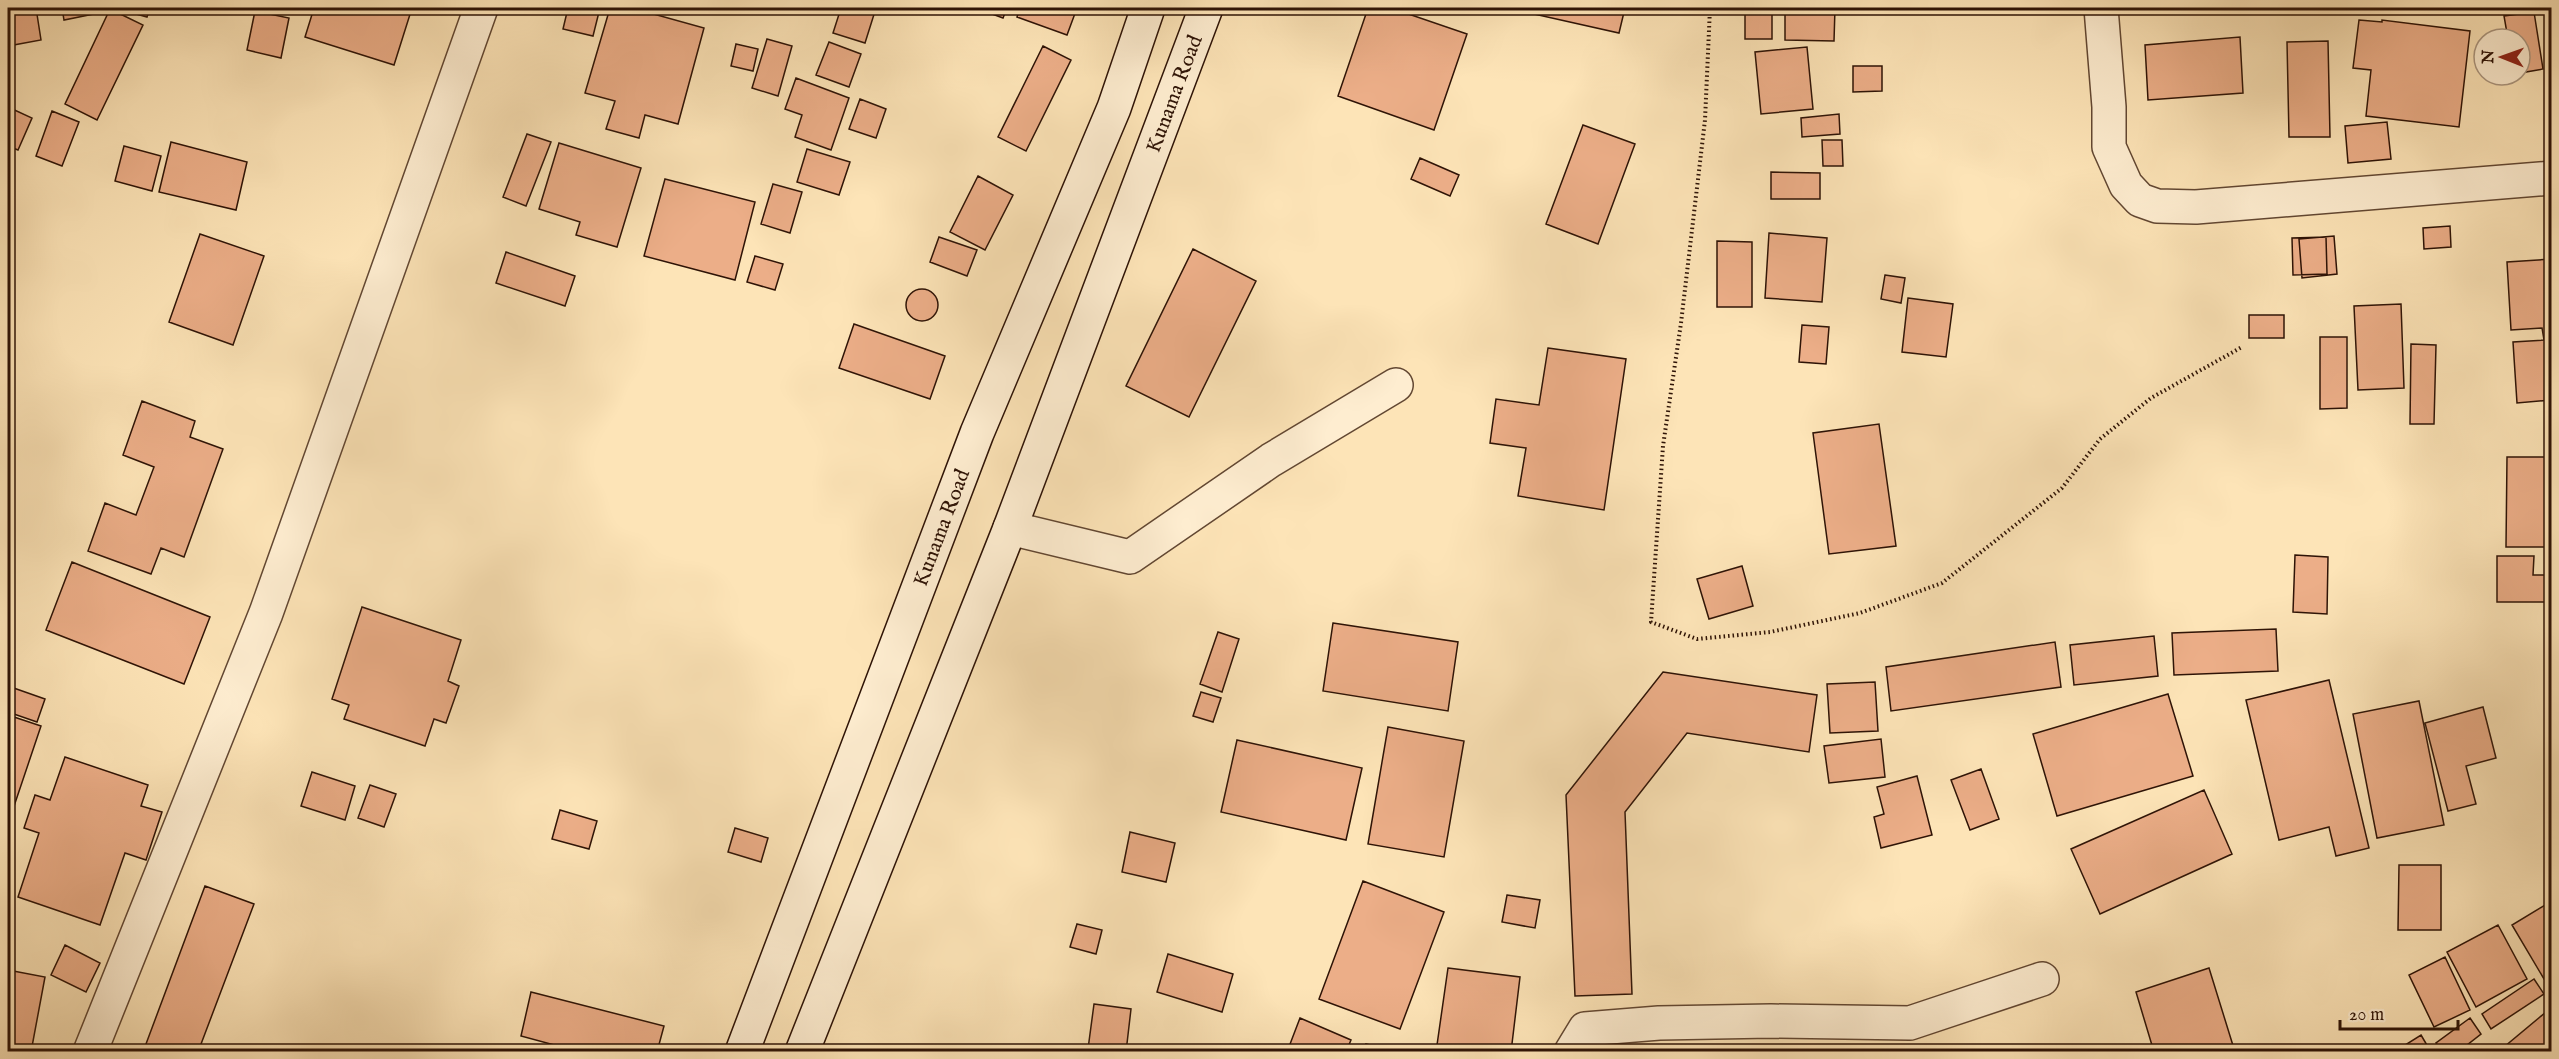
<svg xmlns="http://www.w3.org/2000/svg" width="2559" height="1059" viewBox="0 0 2559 1059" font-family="'IM FELL English',serif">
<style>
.building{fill:#ecae88;stroke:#2e1306;stroke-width:1.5}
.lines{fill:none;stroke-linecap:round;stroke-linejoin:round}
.street-casing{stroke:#624732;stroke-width:36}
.secondary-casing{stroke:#2e1306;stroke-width:36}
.path{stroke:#2e1306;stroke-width:4;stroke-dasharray:1.5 3;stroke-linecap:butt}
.street{stroke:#feedd0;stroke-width:33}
.secondary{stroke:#feedd0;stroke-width:33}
.labels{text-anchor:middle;stroke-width:4.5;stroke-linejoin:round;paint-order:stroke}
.street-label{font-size:21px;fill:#2e1306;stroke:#feedd0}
</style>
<rect width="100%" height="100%" fill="#fde4b7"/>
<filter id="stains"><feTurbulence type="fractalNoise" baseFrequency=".00333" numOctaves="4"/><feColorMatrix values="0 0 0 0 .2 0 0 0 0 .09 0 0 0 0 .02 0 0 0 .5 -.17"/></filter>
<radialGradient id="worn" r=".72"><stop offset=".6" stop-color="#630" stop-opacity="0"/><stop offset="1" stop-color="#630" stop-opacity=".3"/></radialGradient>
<path class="building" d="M8,8h28l5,32 -33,6z
M42,8h61l1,4 -40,8 -2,-12 -19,4z
M123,8h27l-3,9 -25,-7z
M314,8h98l-18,57 -89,-28z
M568,8h32l-7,28 -30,-7z
M610,8h22l72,20 -26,96 -33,-9 -6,23 -33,-9 9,-28 -30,-8z
M841,8h35l-11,35 -32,-10z
M976,8h31l-4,10z
M1020,8h57l-10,27 -50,-18z
M1368,8h23l76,26 -33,96 -96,-34z
M1507,8h118l-6,25z
M1745,8h27v31h-27z
M1785,8h50l-1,33 -49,-1z
M110,9l33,16 -46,95 -32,-16z
M255,11l34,7 -8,40 -34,-8z
M2534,12l9,57 -23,4v-34h-12l-4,-23z
M2359,20l23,2v-2l88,11 -11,96 -93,-11 5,-46 -18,-2z
M2240,37l3,56 -95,7 -3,-55z
M767,39l25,7 -14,50 -26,-8z
M2328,41l2,96h-41l-2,-95z
M829,42l32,12 -12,33 -33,-12z
M736,44l22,5 -5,22 -22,-5z
M1043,46l28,14 -45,91 -28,-14z
M1807,47l6,62 -52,5 -6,-62z
M1853,66h29v25l-29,1z
M796,78l53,20 -18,52 -36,-13 7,-22 -17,-6z
M860,99l26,10 -10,29 -27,-9z
M8,107l24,11 -14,32 -10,-4z
M52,111l27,11 -17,44 -26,-10z
M1839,114l1,20 -38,3 -1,-19z
M2387,122l4,37 -43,4 -3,-37z
M1583,125l52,19 -37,100 -52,-20z
M527,134l24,8 -25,64 -23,-9z
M1822,140h20l1,26h-20z
M171,142l76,20 -11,48 -77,-18z
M559,143l82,25 -24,79 -41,-12 4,-13 -41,-13z
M124,146l37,10 -9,35 -37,-10z
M807,149l43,13 -11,33 -42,-13z
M1420,158l39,17 -9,21 -39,-17z
M1771,172l49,1v26h-49z
M978,176l35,19 -28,55 -35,-18z
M665,179l90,23 -20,78 -91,-24z
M773,184l29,8 -12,41 -29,-9z
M2450,226l1,21 -27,2 -1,-21z
M1769,233l58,5 -5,64 -57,-4z
M200,234l64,22 -31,89 -64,-23z
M2334,236l3,38 -35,4 -3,-39z
M939,237l38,13 -10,26 -37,-14z
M2326,237l1,37 -34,1 -1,-37z
M1717,241l35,1v65h-35z
M1193,249l63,32 -67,136 -63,-31z
M506,252l69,24 -10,30 -69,-23z
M755,256l28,8 -8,26 -28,-8z
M2552,259v141l-35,3 -4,-61 31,-2 -2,-12 -31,2 -4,-68z
M1885,275l20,3 -4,25 -20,-4z
M906 305a16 16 0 1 1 32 0a16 16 0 1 1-32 0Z
M1908,298l45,6 -7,53 -44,-5z
M2401,304l3,84 -46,2 -4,-84z
M2249,315h35v23h-35z
M854,324l91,32 -15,43 -91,-31z
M1802,325l27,2 -3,37 -27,-2z
M2320,337h27v71l-27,1z
M2411,344l25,1 -2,79h-24z
M1548,348l78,11 -22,151 -86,-14 8,-48 -36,-5 6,-44 43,6z
M142,401l53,20 -5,16 33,12 -39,108 -23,-9 -10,26 -63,-23 17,-48 31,12 18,-48 -31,-12z
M1879,424l17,122 -67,8 -16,-121z
M2507,457h45v90h-46z
M2295,555l33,2 -1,57 -34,-2z
M2497,556h37l-1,19h12l1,27h-49z
M72,562l138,55 -26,67 -138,-54z
M1742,566l11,40 -44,13 -12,-40z
M362,607l99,33 -13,41 11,5 -13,37 -12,-4 -9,27 -81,-27 5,-14 -17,-6z
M1333,623l125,19 -10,69 -125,-20z
M2276,629l2,42 -104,4 -2,-42z
M1218,632l21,7 -17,53 -22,-8z
M2154,636l4,40 -84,9 -4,-40z
M2055,642l6,45 -170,24 -5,-44z
M1663,672l154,23 -8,57 -122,-19 -62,79 7,182 -57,2 -9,-201z
M2329,680l40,168 -33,8 -7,-29 -50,13 -33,-140z
M1875,682l3,49 -48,2 -3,-49z
M8,686l37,13 -8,23 -29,-10z
M1201,692l20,6 -8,24 -20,-6z
M2168,694l25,82 -136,40 -24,-82z
M2419,701l25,124 -67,13 -24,-124z
M2483,707l13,51 -30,8 10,38 -28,7 -23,-88z
M8,715l33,11 -33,98z
M1388,727l76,14 -20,116 -76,-13z
M1881,739l4,38 -56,6 -5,-37z
M1237,740l125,28 -16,72 -125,-28z
M65,757l83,28 -7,21 21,6 -16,48 -21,-7 -25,72 -82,-28 21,-64 -15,-5 11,-33 15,5z
M1981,769l18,50 -29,11 -19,-50z
M312,772l43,14 -10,34 -44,-14z
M1917,776l15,59 -51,13 -7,-31 10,-3 -7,-27z
M370,785l26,9 -12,33 -26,-9z
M2204,790l28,64 -132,60 -29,-65z
M560,810l37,11 -8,28 -37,-10z
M735,828l33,10 -7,24 -33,-10z
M1130,832l45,11 -9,39 -44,-10z
M2399,865h42v65h-43z
M1363,881l81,31 -44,117 -81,-30z
M205,886l49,18 -56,148h-55z
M1507,895l33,5 -5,28 -33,-6z
M2550,902l2,72 -8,5 -32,-54z
M1077,924l25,6 -6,24 -26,-7z
M2498,925l29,54 -51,28 -29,-55z
M65,945l35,18 -14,29 -35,-17z
M1168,954l65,20 -11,38 -65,-20z
M2445,957l25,53 -36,17 -25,-52z
M1448,968l72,9 -9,75h-75z
M2209,968l26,84h-81l-18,-60z
M8,970l37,7 -14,75h-23z
M2534,979l10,15 -53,35 -9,-15z
M531,992l133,34 -7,26h-77l-59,-16z
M1094,1004l37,5 -5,43 -38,-3z
M2552,1007v45h-54z
M1300,1018l51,22 -5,12h-59z
M2470,1018l11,16 -23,18h-15l-7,-9z
M2421,1035l10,17h-37z
M1366,1044l34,8h-35z"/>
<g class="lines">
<g class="street-casing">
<path id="street" d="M2101,8l8,99v40l17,38 14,15 17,6 39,1 356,-29
M1010,528l120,29 141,-97 125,-75
M90,1052l176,-439 215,-605
M1571,1052l14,-23 74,-6 112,-2 139,2 132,-44"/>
</g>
<g class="secondary-casing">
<g id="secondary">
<path id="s1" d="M742,1052l235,-619 137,-325 34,-100"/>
<path id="s2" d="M802,1052l208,-524 196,-520"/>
</g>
</g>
<path class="path" d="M1710,8l-5,112 -24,203 -18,123 -12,176 46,17 73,-7 90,-19 82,-30 120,-95 38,-49 51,-41 91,-51"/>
<use href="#street" class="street"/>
<use href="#secondary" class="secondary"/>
</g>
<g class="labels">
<g class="street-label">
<text dy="7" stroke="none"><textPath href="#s2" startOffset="1028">Kunama Road</textPath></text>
<text dy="7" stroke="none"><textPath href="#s1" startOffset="561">Kunama Road</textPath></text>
</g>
</g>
<rect width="2559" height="1059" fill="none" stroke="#fde4b7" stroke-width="30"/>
<rect x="9" y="9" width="2541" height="1041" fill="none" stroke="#2e1306" stroke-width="3"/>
<rect x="15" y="15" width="2529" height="1029" fill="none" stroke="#2e1306" stroke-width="1.5"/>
<g transform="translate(2502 57) rotate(271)"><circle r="28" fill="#feedd0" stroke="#ab967f" stroke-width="1.5"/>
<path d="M0-4.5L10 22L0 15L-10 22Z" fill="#8f2418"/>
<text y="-9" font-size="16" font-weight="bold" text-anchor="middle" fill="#2e1306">N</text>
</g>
<path d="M2340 1020v9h118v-9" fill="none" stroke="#2e1306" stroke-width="3"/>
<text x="2349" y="1020" font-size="18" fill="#2e1306" stroke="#feedd0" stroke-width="4.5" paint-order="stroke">20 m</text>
<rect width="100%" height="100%" filter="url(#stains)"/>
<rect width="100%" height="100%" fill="url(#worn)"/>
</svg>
